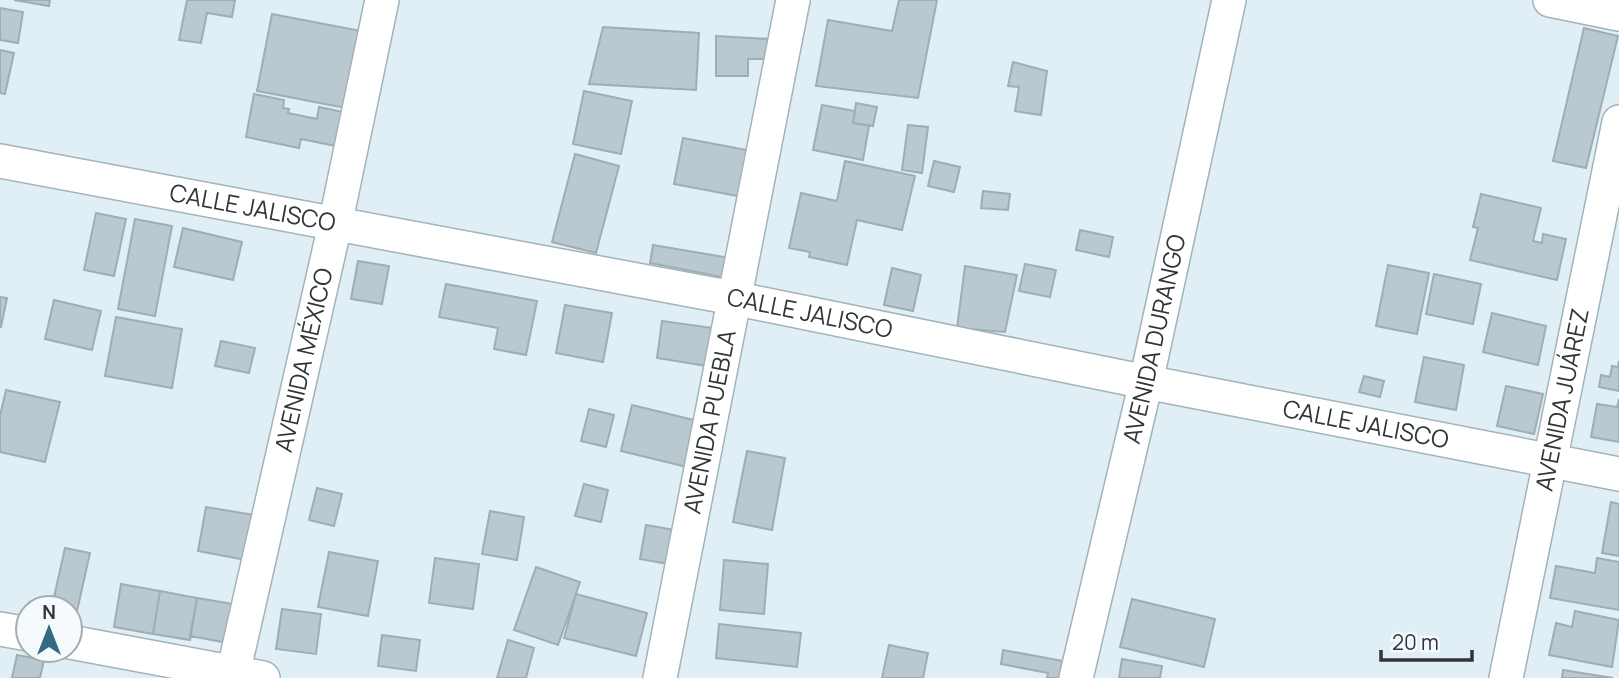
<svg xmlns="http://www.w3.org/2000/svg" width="1619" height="678" viewBox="0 0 1619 678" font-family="Manrope,sans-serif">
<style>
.building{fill:#bac8cf;stroke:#9fadb4;stroke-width:2}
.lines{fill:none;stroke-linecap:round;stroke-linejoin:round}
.street-casing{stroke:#a4b2b9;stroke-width:36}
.street{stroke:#fff;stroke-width:33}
.labels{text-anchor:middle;stroke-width:7;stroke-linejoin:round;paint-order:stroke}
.street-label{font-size:24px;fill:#303538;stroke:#f4fafd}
</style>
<rect width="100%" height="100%" fill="#e0eff6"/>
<path class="building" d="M14,0h36l-1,6z
M187,0h48l-3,17 -25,-4 -6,30 -22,-3z
M899,0h38l-19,98 -102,-12 12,-66 64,11z
M0,8l23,4 -5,31 -18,-3z
M272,14l89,17 -15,77 -89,-17z
M603,27l96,6 -3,57 -107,-6z
M1584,28l34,8 -32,132 -33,-7z
M716,36l54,3 -6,20h-16v17h-32z
M0,50l14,3 -9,41 -5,-1z
M1013,62l34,9 -6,44 -26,-4 4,-24 -11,-1z
M584,91l48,10 -11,53 -48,-10z
M254,94l30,6 -1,8 6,1 -1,4 29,6 2,-12 29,6 -7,34 -40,-8 -2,9 -53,-11z
M856,103l21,4 -4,19 -20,-3z
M822,105l33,6 -2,12 16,3 -6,34 -50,-10z
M908,125l20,2 -6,46 -20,-3z
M683,138l69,13 -9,46 -69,-13z
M575,154l44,12 -23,87 -44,-11z
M845,161l70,15 -13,54 -45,-10 -10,45 -38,-8 1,-5 -21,-4 12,-55 36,8z
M934,161l26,6 -6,25 -26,-6z
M983,191l27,3 -2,16 -27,-2z
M1481,194l60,14 -8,33 9,2 1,-9 23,5 -9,41 -87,-20 8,-32 -5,-1z
M96,213l30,6 -12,57 -30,-6z
M135,219l37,7 -17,90 -37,-7z
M183,228l59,14 -9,38 -59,-13z
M1080,230l33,7 -4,20 -33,-7z
M653,245l77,13 -3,20 -77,-15z
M358,261l31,5 -7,38 -31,-5z
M1025,264l31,6 -6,27 -31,-6z
M1388,265l41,8 -12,61 -41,-8z
M965,266l52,9 -12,57 -48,-4z
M892,268l29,7 -8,36 -29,-6z
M1434,274l47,10 -8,40 -47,-10z
M446,284l91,17 -11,54 -32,-6 4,-21 -59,-11z
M0,297l7,1 -6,29h-1z
M54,300l47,11 -9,39 -47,-11z
M565,305l47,8 -9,49 -47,-9z
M1492,313l54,13 -8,39 -55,-13z
M116,317l66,12 -10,59 -67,-12z
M662,321l51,7 -6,38 -50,-8z
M221,341l34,7 -6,25 -34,-7z
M1424,357l40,8 -8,45 -41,-8z
M1619,361v30l-20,-4 2,-12 9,2 2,-11 6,1z
M1364,376l20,5 -4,16 -21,-5z
M1506,386l37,8 -9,40 -37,-8z
M6,390l54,12 -15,60 -45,-10v-36z
M1619,399v43l-28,-5 6,-33 20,3z
M632,405l66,16 -11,46 -66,-16z
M589,409l25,6 -8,32 -25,-6z
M747,451l38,7 -13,72 -39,-8z
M584,484l24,6 -7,32 -26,-6z
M317,488l25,6 -8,32 -25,-6z
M1611,502l8,2v52l-17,-3z
M206,507l54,9 -9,45 -53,-10z
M490,511l34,6 -7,43 -35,-6z
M646,525l29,5 -6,34 -29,-5z
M65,548l25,5 -13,58 -25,-5z
M329,552l49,9 -10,55 -50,-9z
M435,558l44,6 -6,45 -44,-6z
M1597,558l22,4v48l-69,-12 6,-32 39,7z
M724,560l44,4 -4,50 -44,-4z
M536,567l44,15 -22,63 -44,-15z
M121,584l39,7 -7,43 -39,-7z
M160,591l37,7 -7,42 -37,-6z
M576,594l71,19 -11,43 -72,-18z
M197,598l42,7 -6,39 -43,-8z
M1132,599l83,20 -11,48 -84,-20z
M282,609l39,5 -5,40 -40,-5z
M1575,611l44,9 -7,47 -63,-12 7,-32 16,4z
M719,624l82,9 -4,34 -81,-9z
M382,635l38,5 -4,31 -38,-5z
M508,640l26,8 -8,30h-29z
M889,645l39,8 -5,25h-41z
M1003,650l60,11 -3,17h-13l1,-5 -47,-9z
M17,655l27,5 -4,18h-28z
M1122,659l40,7 -2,12h-41z
M1563,670l50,8h-51z"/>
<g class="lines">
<g class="street-casing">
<g id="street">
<path d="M1550,0l69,14"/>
<path id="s1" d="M0,161l733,137 413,84 473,92"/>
<path d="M0,629l28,5"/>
<path d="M70,642l193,36"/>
<path id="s2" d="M232,678l103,-453 47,-225"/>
<path id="s3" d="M660,678l133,-678"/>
<path id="s4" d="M1076,678l70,-296 83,-382"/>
<path id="s5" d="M1506,678l113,-556"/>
</g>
</g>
<use href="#street" class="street"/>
</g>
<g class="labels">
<g class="street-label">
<text dy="8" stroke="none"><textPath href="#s1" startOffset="257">CALLE JALISCO</textPath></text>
<text dy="8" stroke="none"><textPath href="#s1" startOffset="824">CALLE JALISCO</textPath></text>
<text dy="8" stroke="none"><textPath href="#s4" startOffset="348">AVENIDA DURANGO</textPath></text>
<text dy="8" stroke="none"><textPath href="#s2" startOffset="326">AVENIDA MÉXICO</textPath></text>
<text dy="8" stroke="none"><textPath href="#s5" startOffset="284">AVENIDA JUÁREZ</textPath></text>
<text dy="8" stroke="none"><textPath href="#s3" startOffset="261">AVENIDA PUEBLA</textPath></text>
<text dy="8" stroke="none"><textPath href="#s1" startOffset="1391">CALLE JALISCO</textPath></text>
</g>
</g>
<g transform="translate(49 629)"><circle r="33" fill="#f4fafd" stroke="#a6abae" stroke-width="2"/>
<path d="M0-5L12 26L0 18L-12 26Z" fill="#316b84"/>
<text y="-10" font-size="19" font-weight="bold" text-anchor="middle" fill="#303538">N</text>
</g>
<path d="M1381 650v10h91v-10" fill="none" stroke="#303538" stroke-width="3.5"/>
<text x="1392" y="650" font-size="21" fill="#303538" stroke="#f4fafd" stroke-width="5" paint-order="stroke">20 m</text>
</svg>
